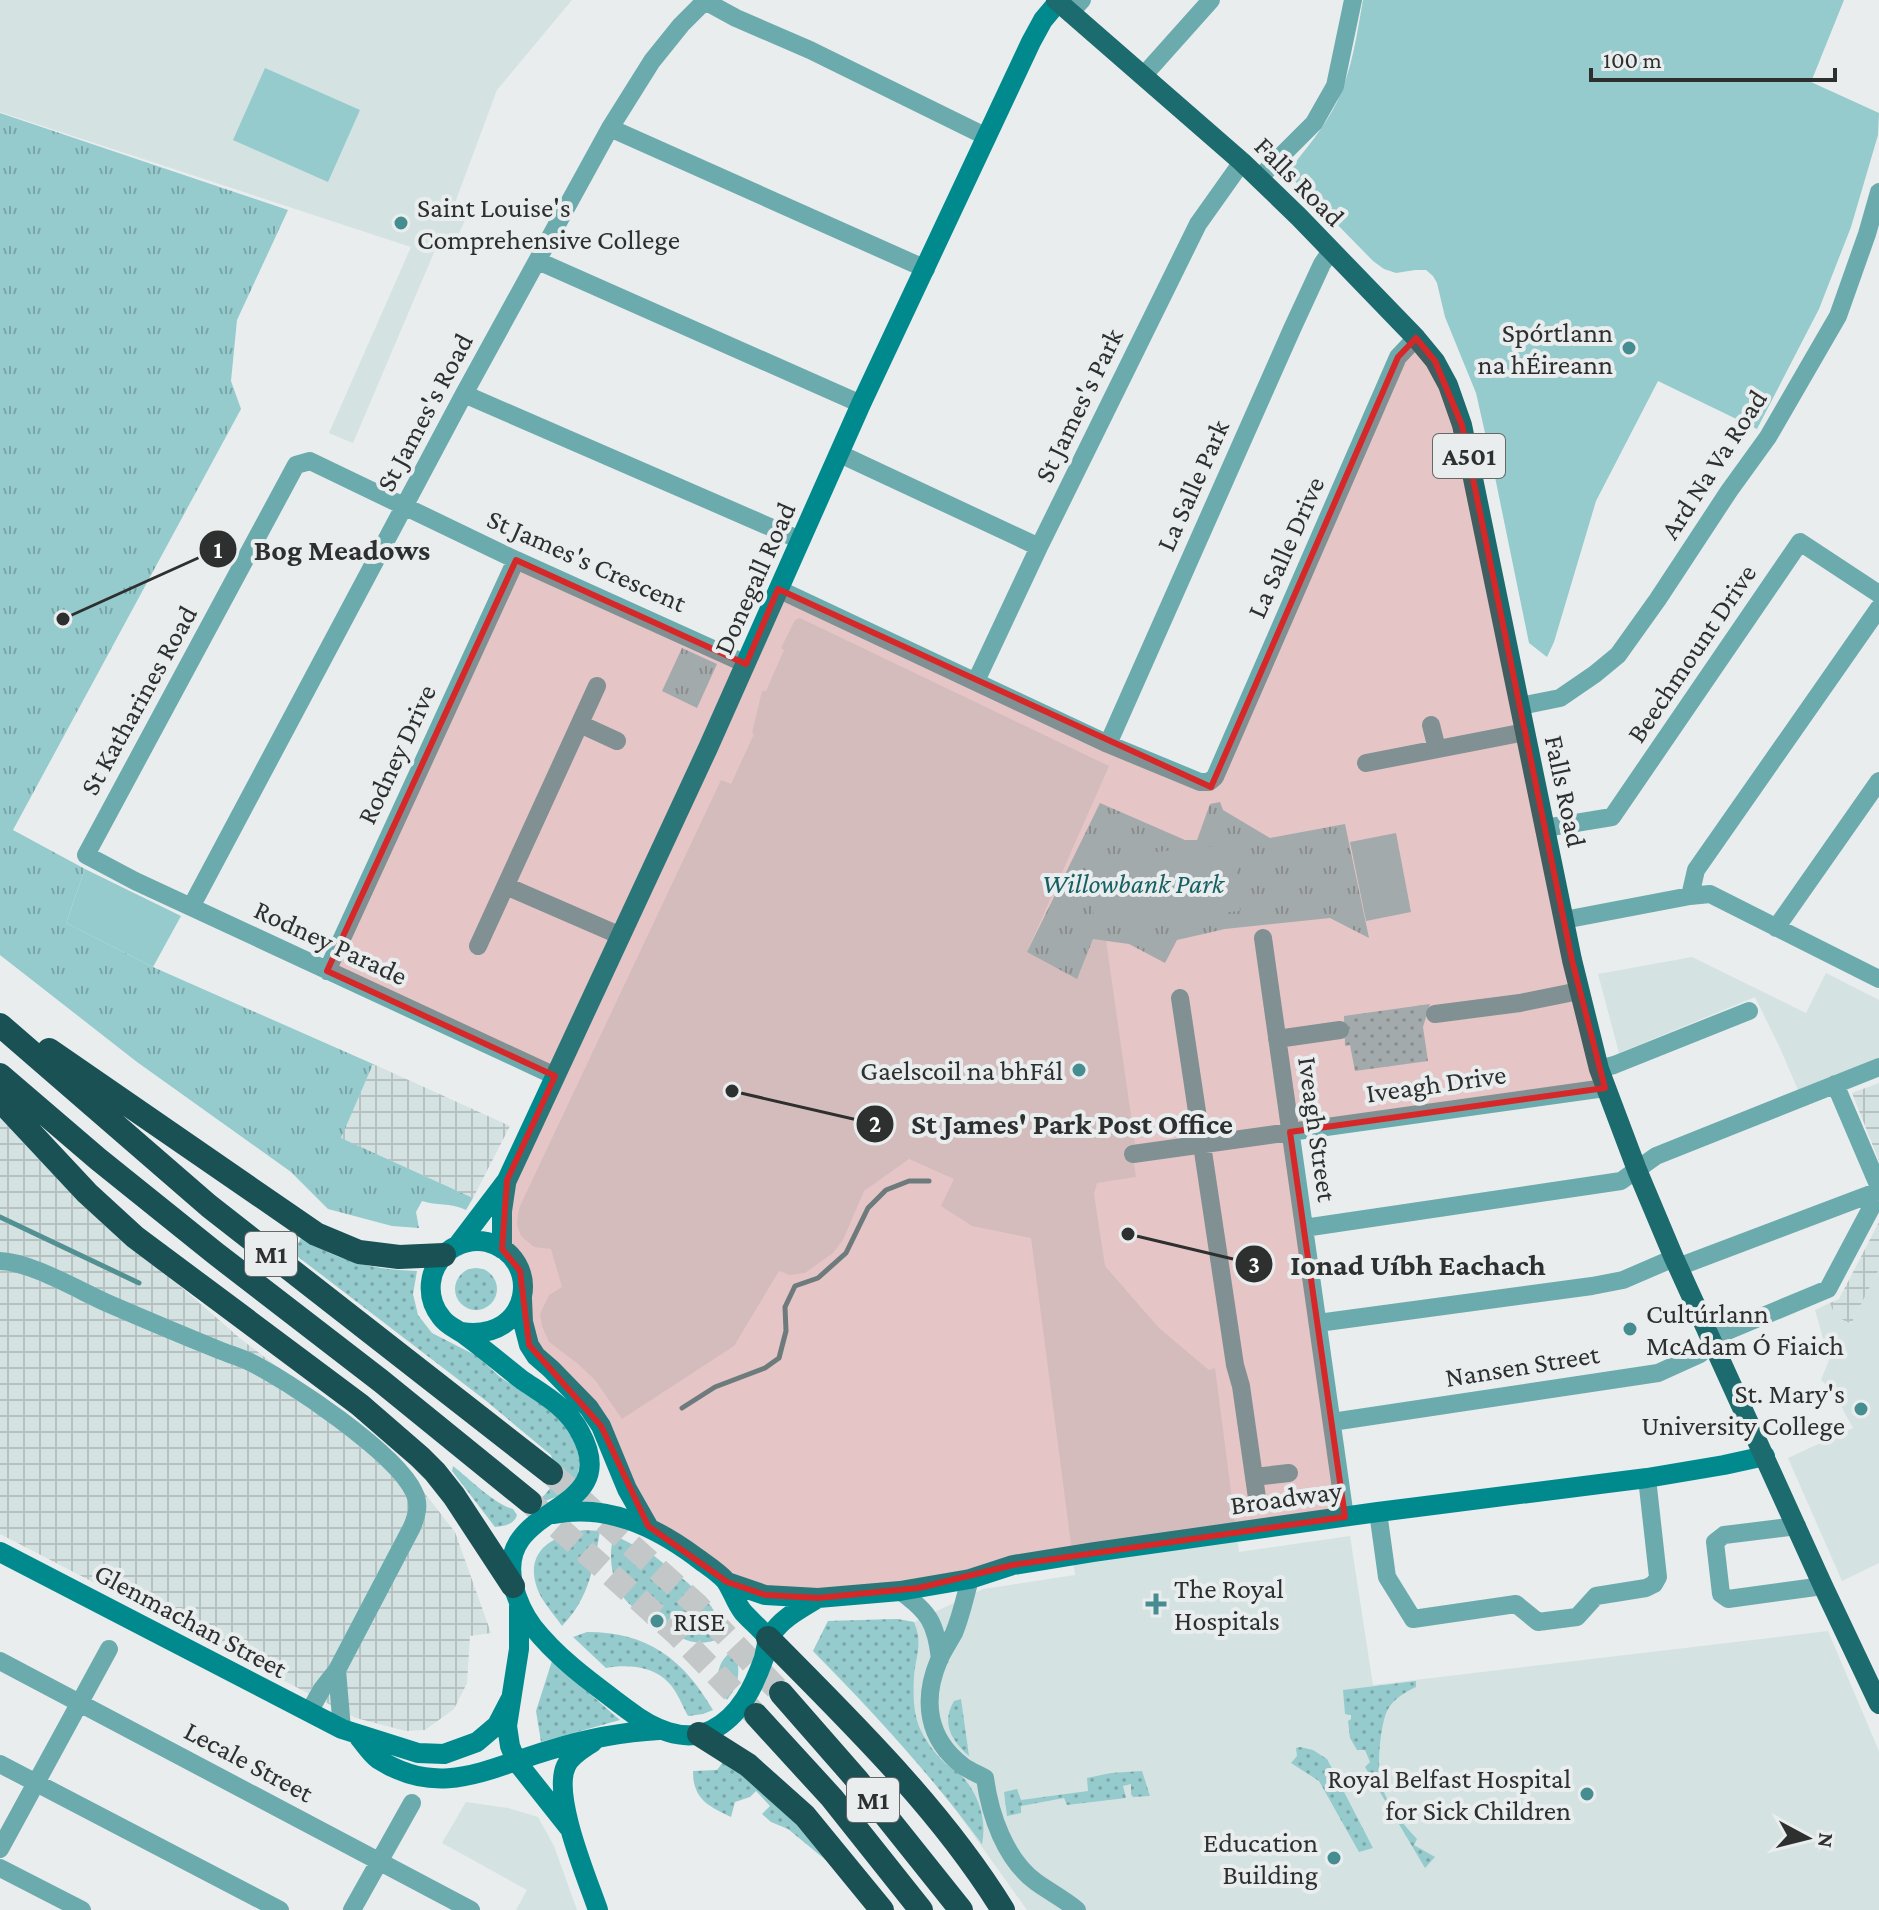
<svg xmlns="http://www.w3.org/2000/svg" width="1879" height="1910" viewBox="0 0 1879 1910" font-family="'Crimson Pro',serif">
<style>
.built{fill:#d4e2e2}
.industrial{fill:url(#industrial-grid)}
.grass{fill:url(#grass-dots)}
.park{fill:url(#park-tufts)}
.garden{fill:#95cbcd}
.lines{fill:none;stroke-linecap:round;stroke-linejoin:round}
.stream{stroke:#539092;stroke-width:5}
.highway-tunnel{stroke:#c4c7c8;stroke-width:24;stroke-dasharray:24 12;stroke-linecap:butt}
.street{stroke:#6cabad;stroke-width:18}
.secondary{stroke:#008a8e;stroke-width:20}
.primary{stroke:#1c6b6e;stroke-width:20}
.highway{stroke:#195154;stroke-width:24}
.marked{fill:#d62828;fill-opacity:0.2;stroke:#d62828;stroke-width:6;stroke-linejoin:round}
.poi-dot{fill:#458d90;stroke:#e9edee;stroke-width:3}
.labels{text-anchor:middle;stroke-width:8;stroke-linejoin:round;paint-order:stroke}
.shield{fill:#e9edee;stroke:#666868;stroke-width:2}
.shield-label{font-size:26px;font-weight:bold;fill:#2e2f2f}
.street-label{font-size:28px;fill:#2e2f2f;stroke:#e9edee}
.poi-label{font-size:28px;fill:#2e2f2f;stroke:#e9edee;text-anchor:end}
.park-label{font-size:28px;font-style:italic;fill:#165f62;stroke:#e9edee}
.leader{fill:none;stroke:#2e2f2f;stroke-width:3}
.callout-dot{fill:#2e2f2f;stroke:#e9edee;stroke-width:3}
.mark-label{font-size:24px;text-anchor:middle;font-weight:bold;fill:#fff}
.callout-label{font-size:30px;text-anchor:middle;font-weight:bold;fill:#2e2f2f;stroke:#e9edee;stroke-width:8;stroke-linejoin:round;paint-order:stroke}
</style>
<defs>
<pattern id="industrial-grid" width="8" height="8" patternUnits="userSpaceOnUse" patternTransform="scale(2)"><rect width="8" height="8" fill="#d4e2e2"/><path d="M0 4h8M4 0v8" fill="none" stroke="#b6c2c2"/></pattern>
<pattern id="grass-dots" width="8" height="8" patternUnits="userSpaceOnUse" patternTransform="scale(2)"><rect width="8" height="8" fill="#95cbcd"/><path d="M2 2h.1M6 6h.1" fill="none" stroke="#7aa5a7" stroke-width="1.8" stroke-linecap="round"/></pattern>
<pattern id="park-tufts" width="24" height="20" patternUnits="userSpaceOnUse" patternTransform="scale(2)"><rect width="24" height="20" fill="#95cbcd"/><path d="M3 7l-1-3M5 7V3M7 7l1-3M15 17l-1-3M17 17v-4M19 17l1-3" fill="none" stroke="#7aa5a7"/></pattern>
</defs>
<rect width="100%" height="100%" fill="#e9edee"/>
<path class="built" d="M0,0h572l-75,90 -44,118 13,10 -9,20 -16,-2 -88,207 -24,-10 82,-186 -411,-135z
M800,618l309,148 -82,186 66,-13 13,1 29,204 -4,1 5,32 -39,6 -3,11 11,72 54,62 50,42 6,-2 24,184 111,-16 23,149 455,-54 51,120v159h-852l-80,-112 -76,-88 -58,-59 15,-30 69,-2 17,3 69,-33 92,-14 -44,-337 -59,-12 -31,-20 13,-27 -45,-20 -45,32 -21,49 -10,13 -28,20 -15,2 -11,-4 -45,75 -112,73 -27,-39 -18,-17 -28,-21 -7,-16 -2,-12 9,-19 13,-8 -11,-38 -17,-2 -13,-11 -4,-11 1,-11 2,-8 201,-426 10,4 23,-50 -2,-1 10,-42h4l18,-41 -3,-2 14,-28z
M1692,957l114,56 20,-40 53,27v61l-81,29 -18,-42 -25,-51 -136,56 -21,-79z
M1879,1269v294l-37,18 -54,-123 65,-30 -20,-37 -12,-11 8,-20 -14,-50 15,-7 5,13 16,8z
M466,1802l42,6 30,9 16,29 23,64h-61l11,-20 -85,-47z"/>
<path class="industrial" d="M373,1064l137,62 -37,72 -133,-60z
M1879,1083v78l-27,-68z
M0,1113l111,113 131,114 152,114 61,78 36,101 -21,3 -3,47 -13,26 -29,21 -19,1 -50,-13 -356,-184z
M1879,1222v47l-28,55 -16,-8 -5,-13 9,-4z"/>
<path class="grass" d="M1430,1004l-7,23 5,34 -73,10 -5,-26 -5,1 -1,-30z
M301,1238c42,24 68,31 116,33l-4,23 5,21 14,18 45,23 23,21 24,16 10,2 39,37 7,30 -3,17 -16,16 -16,6 -8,1c17,-14 22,-26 14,-47l-66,-55 -192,-147z
M455 1289a21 21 0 1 1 42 0a21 21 0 1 1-42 0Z
M453,1466c17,13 41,38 60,43l4,6c-3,10 -13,11 -22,12l-43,-56z
M585,1530l15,1c-6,35 -11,68 -38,95 -8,-12 -20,-24 -25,-38 -13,-38 17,-53 48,-58z
M614,1535l39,20 35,28 23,23 16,27c-28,23 -58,0 -82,-18 -9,-6 -18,-11 -23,-20 -11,-17 -14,-41 -8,-60z
M897,1619l17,3c9,21 2,33 0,54 -1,18 -1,39 7,55 6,12 16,25 26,34 5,4 11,7 15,11 17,19 25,44 20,68 -51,-69 -109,-132 -169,-193l15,-30z
M587,1632c61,0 96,27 126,78l-10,4 -15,2c-6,-11 -11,-25 -20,-34 -15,-16 -41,-18 -62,-14l-33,-31z
M734,1650c7,19 6,34 -7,50 -14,-16 -12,-39 7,-50z
M552,1661l68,59 -79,22 -5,-31z
M1416,1681v6c-12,6 -23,12 -29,24 -7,15 -11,61 -5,76 7,20 20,36 35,52l-3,6 21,12 -10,11 -60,-101 5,-5 -5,-12h-8l-7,-12 -2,-17 3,-2v-4l-6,-1 -2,-24z
M961,1699l8,57c-18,-16 -28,-33 -15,-55z
M1300,1747l13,3 14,9 46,89 -14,4 -40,-71 -28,-18 6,-7 -1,-8z
M726,1758l51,38 56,70 -45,-37 -17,-7 -9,-8 8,-8 -14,-15 -6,6 -15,5 -4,15c-22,-11 -38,-17 -38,-46l24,-1z
M1142,1771l8,25 -17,1 -2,-3v-10l-8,2 3,12 -59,7 -3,-7 -43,8v7l-14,3 -3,-24 13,-3 4,11 67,-9 -1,-13 24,-5z"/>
<path class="park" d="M0,113l288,97 -51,110 -6,61 10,28 -228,421 72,39 -19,54 87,44 220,97 -32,74 132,60 -7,12c-17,-8 -29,-4 -44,-9l-6,11 3,16 -27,-2 -64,-17 -37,-37 -154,-110 -137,-107z
M682,648l35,16 -20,44 -35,-17z
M1220,802l3,8 47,28 75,-14 24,114 -39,-20 -105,11 -48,11 -12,23 -36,-19 -36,-5 -16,40 -50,-27 73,-149 85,37h12l13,-36z"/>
<path class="garden" d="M1363,0h481l-33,82 68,31 -1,22 -27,92 -32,82 -62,120 -99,-48 -62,120 -42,141 -7,15 -18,-14 -34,-166 -19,-84 -31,-76 -8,-34 -4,-7 -7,-6h-11l-19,3 -12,-4 -11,-8 -86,-88c18,-23 37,-45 50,-71 15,-32 20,-68 26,-102z
M265,68l95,42 -32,72 -95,-42z
M1396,833l15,79 -45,9 -16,-79z
M1233,844l7,67 -145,14 -7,-66z
M85,869l96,47 -28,51 -87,-44z"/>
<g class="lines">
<path class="stream" d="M0,1217l139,66
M682,1408l33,-21 50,-19 14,-10 7,-27 -1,-24 10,-21 23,-8 28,-25 22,-45 18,-18 23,-9h20"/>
<path class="highway-tunnel" d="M551,1473l146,132 84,88
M531,1503l146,131 79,81"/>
<path class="street" d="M705,1l31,17 74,32 177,87
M1071,12l11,-12
M1144,75l67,-75
M610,128l316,141
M1259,178l55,-55 21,-37 18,-86
M538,261l323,143
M464,394l336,146
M840,454l199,93
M778,589l330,155 92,38h9l6,-5 183,-420 18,-19
M976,681l63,-134 159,-323 44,-62
M1520,706l40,-8 35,-24 23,-19 40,-56 71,-108 39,-54 70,-121 29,-82 12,-42
M580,724l37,17
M1431,725l6,24
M1108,744l184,-415 30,-65 9,-13
M1366,763l159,-31
M1545,828l67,-11 188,-275 79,52
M506,886l115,50
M1690,896l6,-26 183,-262
M191,907l273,-513 146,-266 42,-67 29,-36 25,-25
M1564,920l126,-24 20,-2 169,85
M1776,928l103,-147
M1263,938l82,579
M478,946l119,-260
M327,971l189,-411
M1180,998l55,367 6,21 17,119
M1435,1014l85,-11 59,-12
M1277,1039l63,-9
M1599,1069l15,-4 135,-54
M555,1076l-420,-195 -49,-26 210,-390 14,-4 206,99 230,104
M1835,1084l44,103
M1133,1154l472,-66
M1304,1228l317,-47 35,-25 223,-89
M0,1261c31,1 78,29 107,42 37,16 75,32 112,47 10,4 20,7 29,11 40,19 148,92 166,131 6,12 3,23 -2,35l-75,143 -15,19 -13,23
M1678,1267l201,-76
M1318,1323l274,-37 31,-6 51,-22
M1332,1422l326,-49 42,-19 25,-22 103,-43 51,-96
M1254,1477l35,-4
M1378,1512l9,65 26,42 103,-15 22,18 39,-5 19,-21 50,-8 8,-4 4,-7 -11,-99
M1797,1526l-73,9 -9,7 6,52 7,5 95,-13
M970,1579c-5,18 -9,37 -16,54 -5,9 -11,18 -15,27 -17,40 -12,79 24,106 7,5 15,8 22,12 5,37 20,81 51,104 14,10 28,17 41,28
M900,1591c29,21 36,32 40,68
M0,1661l471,249
M337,1670l5,59
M0,1764l280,146
M0,1849l109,-200
M0,1868l82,42
M352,1910l60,-107"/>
<path class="secondary" d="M457,1246l50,-66 201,-432 153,-344 170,-362 12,-22 15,-18
M502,1249v-38l4,-27
M522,1299l1,23 6,23 7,11 15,13 38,39 12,18 26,63 21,37
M461,1332c72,11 82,-76 26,-90 -14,-3 -29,1 -40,10 -19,17 -22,45 -6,65 6,9 16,12 24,18 19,14 38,30 57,45 22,15 45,27 58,52 46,85 -86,69 -67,152 4,16 10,30 20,43 27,34 62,58 95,83 23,18 56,34 84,20 28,-14 42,-44 52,-72 2,-8 2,-16 7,-23 11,-17 29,-26 47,-37
M554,1514c53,-10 100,12 142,43 9,7 21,14 29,23 7,9 10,22 18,32 8,9 17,16 25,26
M0,1552l342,177 76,24 26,1 33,-12 20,-17 13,-25
M727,1582l38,13 53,3 82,-7 70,-12 43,-14 81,-13 284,-40 269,-34 77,-13 41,-9
M519,1606v43l-12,77 3,20 6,15 54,68
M358,1736c6,7 12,17 20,23 62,40 110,9 172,-9 36,-11 71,-18 109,-20
M593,1742c-10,7 -22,13 -27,24 -14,30 21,112 32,144"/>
<path class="primary" d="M1056,0l186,162 57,55 117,121 19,23 13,24 14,40 110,535 27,109 38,101 37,88 149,328 56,118"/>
<path class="highway" d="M0,1025l209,181 342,267
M49,1050l267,184 43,18 40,5 45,-2
M0,1075l98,84 117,94 166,128 149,121
M0,1100l87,93 48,44 225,168 60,52 15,15 19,24 59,90
M768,1638c84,85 172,170 235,272
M781,1693l77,88 103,129
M756,1715l76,83 89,112
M699,1734l49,31 57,51 77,94"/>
</g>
<path class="marked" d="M1416,338l19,23 27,64 110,535 33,128 -315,44 55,385 -332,48 -94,23 -101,10 -53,-3 -38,-13 -79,-56 -47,-100 -72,-81 -9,-74 -18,-22 5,-69 48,-104 -228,-105 189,-411 230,104 32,-75 433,198 187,-430z"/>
<g class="poi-dot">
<circle cx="401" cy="223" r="8"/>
<circle cx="1629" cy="348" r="8"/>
<circle cx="1079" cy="1070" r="8"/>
<circle cx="1630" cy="1329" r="8"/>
<circle cx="1861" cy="1409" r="8"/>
<path d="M1152 1592h8v8h8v8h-8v8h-8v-8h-8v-8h8z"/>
<circle cx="657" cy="1621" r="8"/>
<circle cx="1587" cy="1794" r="8"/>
<circle cx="1334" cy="1858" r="8"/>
</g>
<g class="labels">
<g class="shield">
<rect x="1433" y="434" width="72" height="44" rx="6"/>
<rect x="245" y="1232" width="52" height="44" rx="6"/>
<rect x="847" y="1778" width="52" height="44" rx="6"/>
</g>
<g class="shield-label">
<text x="1469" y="465">A501</text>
<text x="271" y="1263">M1</text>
<text x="873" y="1809">M1</text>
</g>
<g class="street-label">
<text transform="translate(1300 181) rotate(45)" y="10">Falls Road</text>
<text transform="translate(1078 405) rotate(-64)" y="10">St James's Park</text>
<text transform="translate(424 412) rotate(-62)" y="10">St James's Road</text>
<text transform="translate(1713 464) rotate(-57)" y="10">Ard Na Va Road</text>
<text transform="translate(1192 485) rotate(-66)" y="10">La Salle Park</text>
<text transform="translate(1285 547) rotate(-66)" y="10">La Salle Drive</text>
<text transform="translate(587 560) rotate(24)" y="10">St James's Crescent</text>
<text transform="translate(754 578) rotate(-66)" y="10">Donegall Road</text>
<text transform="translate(1691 653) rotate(-56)" y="10">Beechmount Drive</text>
<text transform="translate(138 700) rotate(-61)" y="10">St Katharines Road</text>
<text transform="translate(396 754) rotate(-65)" y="10">Rodney Drive</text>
<text transform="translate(1566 791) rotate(78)" y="10">Falls Road</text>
<text transform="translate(331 942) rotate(25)" y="10">Rodney Parade</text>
<text transform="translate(1436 1083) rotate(-8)" y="10">Iveagh Drive</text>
<text transform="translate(1318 1129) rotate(82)" y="10">Iveagh Street</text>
<text transform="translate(1522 1365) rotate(-9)" y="10">Nansen Street</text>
<text transform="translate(1286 1497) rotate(-8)" y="10">Broadway</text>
<text transform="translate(191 1620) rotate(28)" y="10">Glenmachan Street</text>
<text transform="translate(249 1761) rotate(28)" y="10">Lecale Street</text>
</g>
<g class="poi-label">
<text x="417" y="217" text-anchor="start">Saint Louise's<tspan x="417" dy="32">Comprehensive College</tspan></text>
<text x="1613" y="342">Spórtlann<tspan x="1613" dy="32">na hÉireann</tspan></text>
<text x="1063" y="1080">Gaelscoil na bhFál</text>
<text x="1646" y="1323" text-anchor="start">Cultúrlann<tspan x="1646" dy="32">McAdam Ó Fiaich</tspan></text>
<text x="1845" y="1403">St. Mary's<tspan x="1845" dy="32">University College</tspan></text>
<text x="1174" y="1598" text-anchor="start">The Royal<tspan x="1174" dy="32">Hospitals</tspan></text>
<text x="673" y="1631" text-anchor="start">RISE</text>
<text x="1571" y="1788">Royal Belfast Hospital<tspan x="1571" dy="32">for Sick Children</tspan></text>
<text x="1318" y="1852">Education<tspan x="1318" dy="32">Building</tspan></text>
</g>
<g class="park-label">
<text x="1133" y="893">Willowbank Park</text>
</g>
</g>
<path class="leader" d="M63 619L218 549M732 1091L875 1124M1128 1234L1254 1264"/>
<g class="callout-dot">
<circle cx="63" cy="619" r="8"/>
<circle cx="732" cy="1091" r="8"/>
<circle cx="1128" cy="1234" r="8"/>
<circle cx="218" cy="549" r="20"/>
<circle cx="875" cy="1124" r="20"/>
<circle cx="1254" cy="1264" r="20"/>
</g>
<g class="mark-label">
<text x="218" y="558">1</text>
<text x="875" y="1132">2</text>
<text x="1254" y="1273">3</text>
</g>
<g class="callout-label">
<text x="342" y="560">Bog Meadows</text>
<text x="1072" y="1134">St James' Park Post Office</text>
<text x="1418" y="1275">Ionad Uíbh Eachach</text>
</g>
<g transform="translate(1807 1838) rotate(97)" stroke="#e9edee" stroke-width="6" paint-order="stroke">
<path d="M0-6L14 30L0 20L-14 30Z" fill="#2e2f2f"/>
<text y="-12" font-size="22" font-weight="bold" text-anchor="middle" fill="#2e2f2f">N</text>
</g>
<path d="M1591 68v12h244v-12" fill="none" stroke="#2e2f2f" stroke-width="4"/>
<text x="1603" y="68" font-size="24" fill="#2e2f2f" stroke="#e9edee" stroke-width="6" paint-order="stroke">100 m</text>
</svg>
